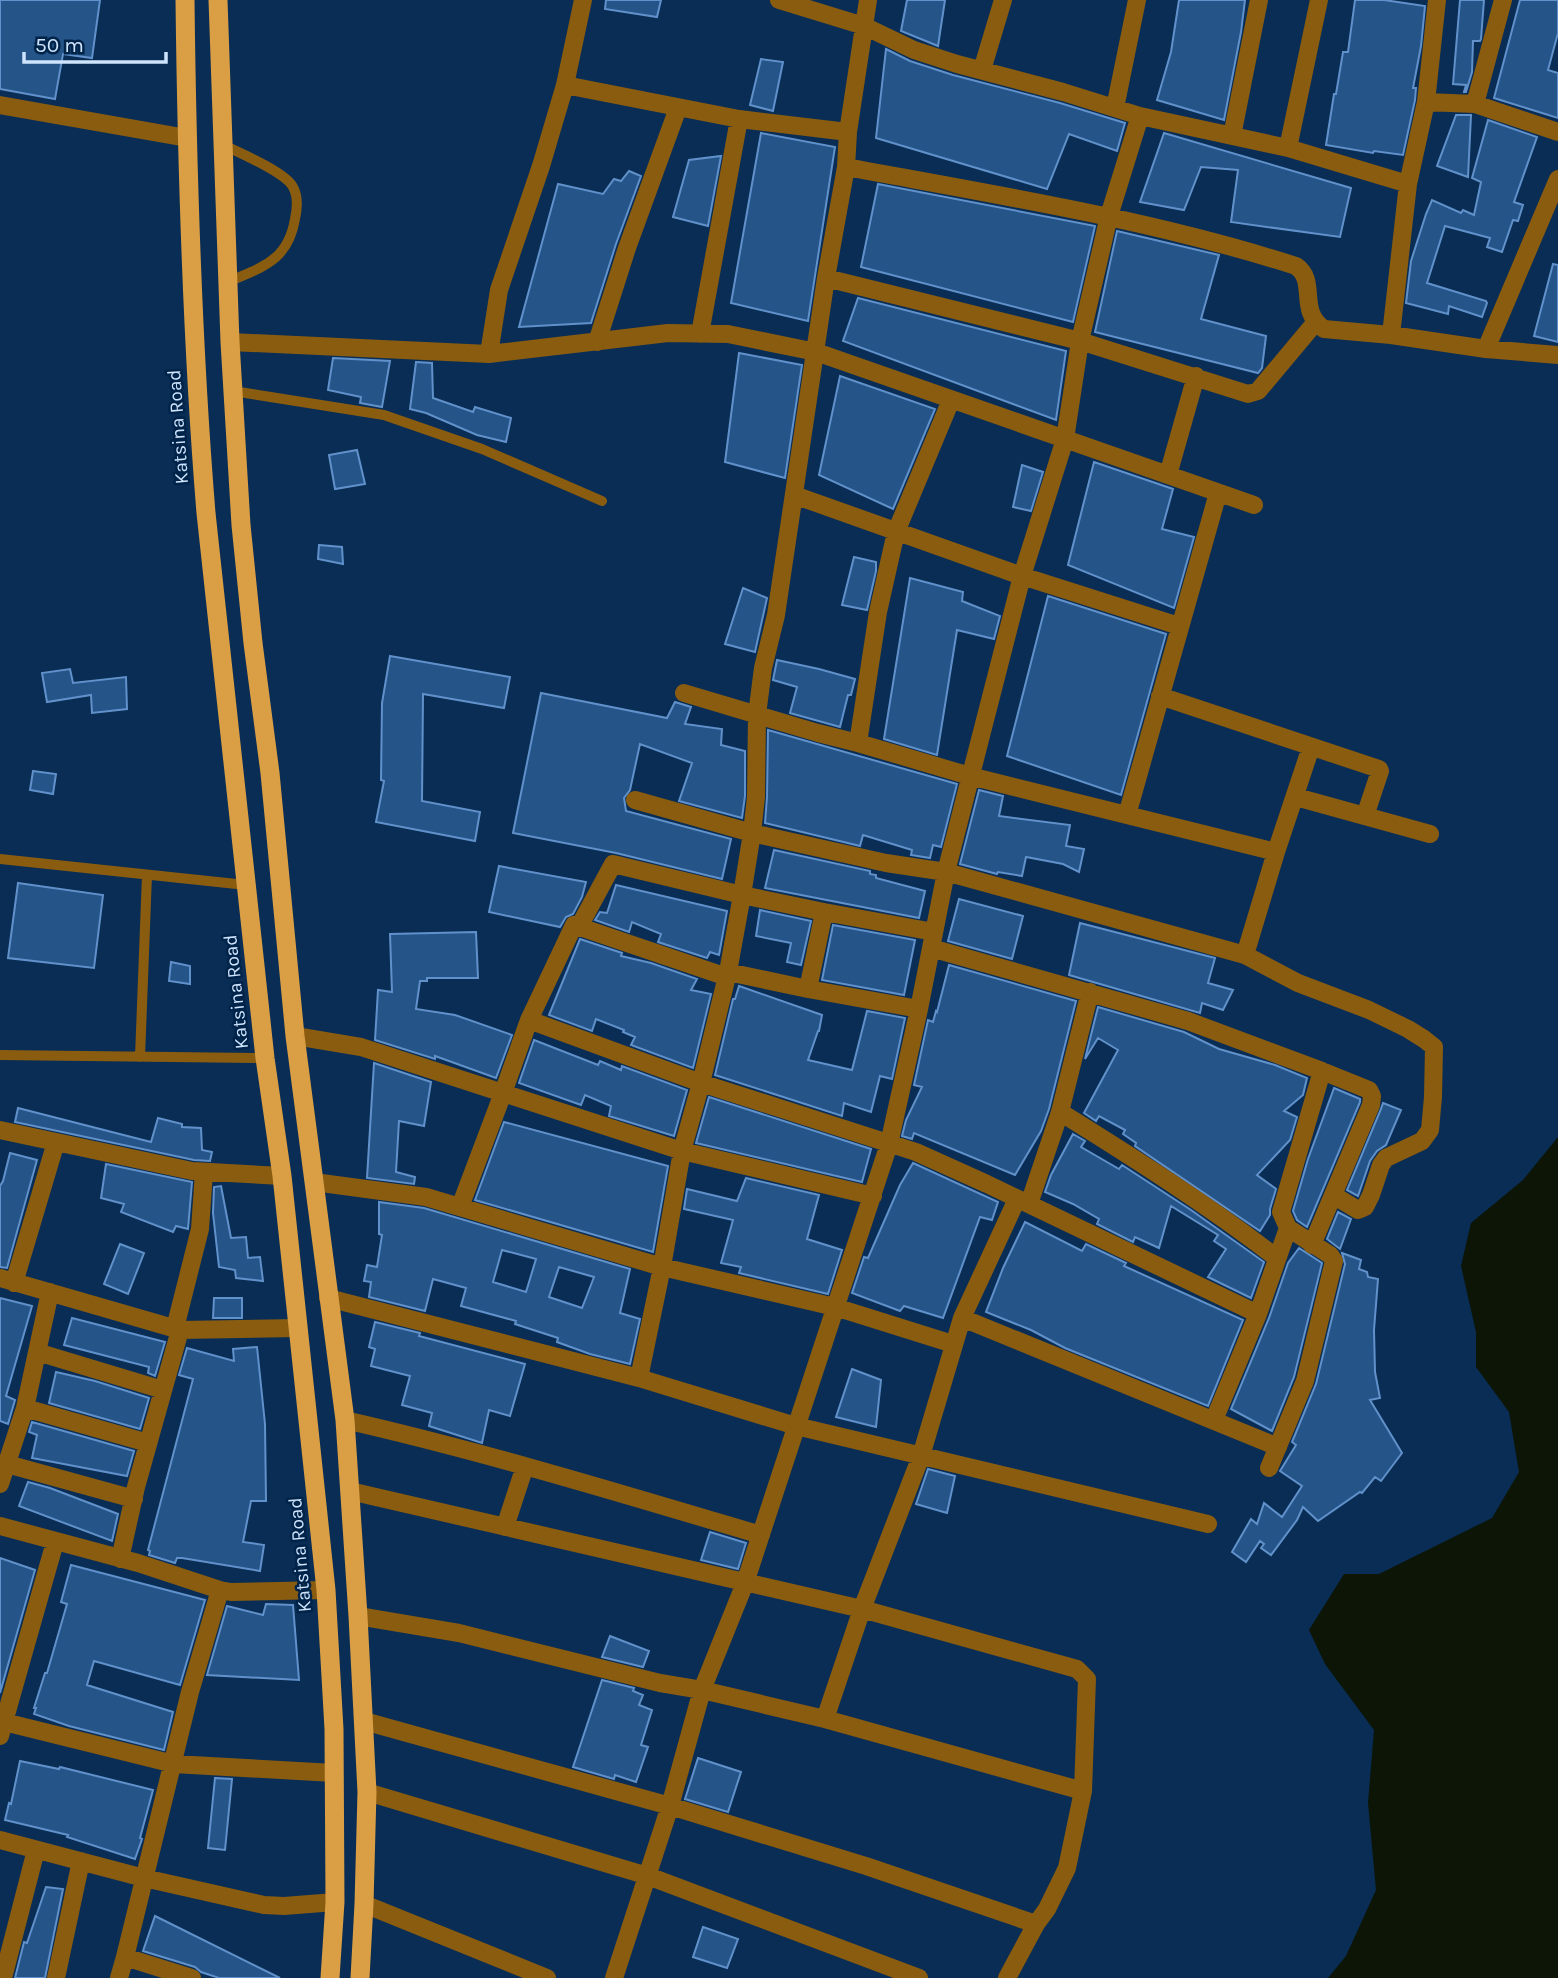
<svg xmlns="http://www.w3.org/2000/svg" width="1558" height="1978" viewBox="0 0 1558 1978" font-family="Karla,sans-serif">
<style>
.water{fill:#0c1506}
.building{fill:#255488;stroke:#6191ca;stroke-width:2;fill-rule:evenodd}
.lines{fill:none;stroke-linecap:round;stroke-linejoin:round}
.service{stroke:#8a5c10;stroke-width:10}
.minor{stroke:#8a5c10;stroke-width:18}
.trunk{stroke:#da9e44;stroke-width:19}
.labels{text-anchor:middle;stroke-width:5;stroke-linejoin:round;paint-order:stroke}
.street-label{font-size:19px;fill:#cee3fc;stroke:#002349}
</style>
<rect width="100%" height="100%" fill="#092d54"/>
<path class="water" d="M1558,1137v841h-230l18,-22 30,-66 -8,-87 6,-73 -49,-66 -16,-34 35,-56h35l113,-56 27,-46 -10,-60 -33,-45v-35l-15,-66 10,-43 52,-43z"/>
<path class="building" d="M0,0h100l-8,58 -29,-4 -8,45 -55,-10z
M606,0h55l-4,17 -52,-8z
M907,0h38l-7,46 -37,-15z
M1179,0h66l-4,32 -17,88 -67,-20 14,-48z
M1355,0h29l41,6 -4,40 -8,42h3l-1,12 -12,55 -29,-4 -1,2 -47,-8 8,-51h2l7,-42h5z
M1460,0h24l-3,39 -1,2h-7l-1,31 -6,20h-2l2,-7 -13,-1z
M1520,0h38v33l-10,37 10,3v45l-64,-20z
M886,49l24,12 43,14 107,28 65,20 -8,28 -48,-17 -22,55 -171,-51z
M761,59l22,3 -10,49 -23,-6z
M1456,115h15l-3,62 -31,-11z
M1488,120l49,17 -23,65 9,3 -5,16 -5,-1 -11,32 -15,-5 3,-9 -45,-12 -18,57 59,18 1,2 -5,14 -33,-11 -1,8 -42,-11 5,-42 15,-47 6,-14 29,13 2,-3 11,5 7,-33 -9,-4z
M761,133l74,14 -27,174 -77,-18z
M1164,133l187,55 -11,49 -109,-15 7,-52 -37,-3 -17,43 -44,-8z
M721,156l-13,70 -35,-9 16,-57z
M629,171l12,5 -25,68 -25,79 -72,4 39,-143 45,10 11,-15 7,2z
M878,184l217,42 -22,96 -212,-55z
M1117,231l102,24 -18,64 65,17 -4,32 -4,5 -163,-41z
M1553,264l5,1v77l-24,-6z
M858,298l208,53 -10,69 -213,-79z
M739,353l63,12 -17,113 -60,-16z
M333,358l57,3 -8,46 -22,-4 1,-6 -33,-7z
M416,362l16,1 1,35 40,14 2,-5 36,11 -5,24 -29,-7 -51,-22 -16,-4z
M840,376l95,33 -42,100 -74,-34z
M357,450l8,34 -30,5 -6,-34z
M1094,462l79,27 -11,40 32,8 -20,71 -106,-43z
M1022,465l21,7 -12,39 -18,-4z
M319,545l23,2 1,17 -25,-5z
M854,557l22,5v9l-9,39 -25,-5z
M910,578l53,14 -1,9 38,15 -6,23 -37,-9 -20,125 -53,-16z
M743,588l24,10 -12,54 -30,-8z
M1048,596l118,38 -45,161 -114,-39z
M390,656l120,21 -6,31 -81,-14 -1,107 58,11 -5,29 -99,-19 8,-41 -3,-1 1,-77z
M777,660l42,9 36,10 -4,16h-3l-8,32 -50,-14 7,-26 -24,-7z
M70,669l3,14 53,-6 1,32 -35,4 -1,-18 -44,7 -5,-29z
M541,693l126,25 8,-16 16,5 -6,17 37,5 -1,16 24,6v45l-3,22 -63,-17 13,-38 -52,-19 -10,46 -6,8 2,13 105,28 -9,40 -106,-26 -103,-20z
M768,730l189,54 -16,63 -8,-2 -3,13 -19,-3 1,-5 -49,-15 -3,11 -95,-23 2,-26z
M33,771l23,3 -3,20 -23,-4z
M979,790l24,6 -4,20 71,9 -4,21 18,3 -5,23 -16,-8 -37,-7 -4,19 -24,-4 -1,2 -37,-10z
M774,850l96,21v3l6,1v3l49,13 -6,27 -154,-30z
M499,866l87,16 -4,15 -9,17 -7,3 -6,10 -71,-15z
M18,883l85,12 -9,73 -86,-10z
M616,885l111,26 -8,44 -9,-3 -3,6 -49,-16 3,-8 -29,-12 -3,10 -34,-12 5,-8 7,1z
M959,899l64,17 -11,43 -64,-18z
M760,910l51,11 -10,44 -14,-3 4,-19 -35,-7z
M1080,923l135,35 -7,25 25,7 -10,20 -21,-7 -2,10 -131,-38z
M833,925l82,15 -11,55 -82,-15z
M476,932l2,46h-51v3h-7l-4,28 39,6 57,20 -16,43 -61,-22v3l-60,-19 3,-50 14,2 -2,-58z
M580,939l42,14 -1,3 30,7 46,16 -6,11 20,4 -18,74 -62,-23 4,-8 -12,-5 1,-2 -28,-11 -4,12 -43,-16z
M171,962l19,4v18l-21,-3z
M949,965l127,36 -27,108 -8,22 -26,44 -101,-42 -2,6 -10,-3 4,-16 16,-33 -8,-2 14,-65 5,2 3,-11 1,1z
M739,986l83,29 -3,16h-1l-10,29 44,10 15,-59 38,7 -13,61 -12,-3 -9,36 -27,-9 -2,13 -127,-41 18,-76h2z
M1098,1007l86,25 35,17 56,16 32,13 -4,17 -19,16 13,6 -7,23 -33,35 19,14 -6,20v6l-10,16 -125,-85 1,-3 -13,-9 2,-4 -26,-14 -3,5 -12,-8 34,-63 -20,-12 -13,21z
M534,1040l64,25 2,-4 21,9 1,-4 65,24 -13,46 -65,-20 2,-10 -26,-11 -4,10 -62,-22z
M374,1063l57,19 -7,44 -25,-5 -3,51 19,5 -1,7 -47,-6z
M1334,1088l26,11v3l-53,125 -10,-7 -4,-9 15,-52z
M709,1097l162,52 -9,33 -166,-39z
M1383,1103l18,7 -15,35 -9,6 -7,10 -12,35 -11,-6 34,-81z
M18,1108l133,34 7,-24 24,6v3l19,1 1,22 10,2 -2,9 -16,-1 -179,-38z
M504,1122l164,44 -15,86 -178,-52z
M1073,1134l12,7 -4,6 38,22 3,-4 69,45 73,52 -13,36 -43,-21 18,-28 -12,-8 4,-6 -47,-29 -12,42 -24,-11 -2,5 -36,-18 2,-5 -26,-15 -28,-12 6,-17z
M10,1153l27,7 -30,108 -7,-1v-81l3,-5z
M913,1163l85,39 -6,18 -12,-3 -37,101 -39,-12 -4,5 -48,-18 12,-36 4,1 32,-73z
M106,1164l86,18 -4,47 -12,-3 -3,6 -52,-20 3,-8 -23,-6z
M746,1178l73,17 -12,44 35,11 -14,44 -89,-21 2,-6 -20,-4 12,-43 -49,-11 3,-20 50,12z
M221,1186l10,52 15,-1 2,21 12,-1 3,24 -27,-3 -1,-8 -16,-3 -6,-54 1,-26z
M379,1202l45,6 206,61 -10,44 20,6 -10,45 -40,-10 -33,-12 1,-4 -43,-14 1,-3 -55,-15 5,-18 -33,-9 -8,32 -56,-14 2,-15 -7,-1 3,-16 10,2 5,-32 -3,-1zM502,1250l34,9 -10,33 -33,-10zM559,1267l35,10 -12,31 -33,-11z
M1338,1212l13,7 -11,30 -13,-10z
M1025,1222l57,29 4,-7 40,19 -2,3 119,54 -35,86 -143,-58 -34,-18 -45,-18 17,-44z
M120,1244l24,9 -16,41 -24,-10z
M1299,1248l23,15 -28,114 -22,54 -41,-22 38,-91 19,-55z
M1342,1253l19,7 -2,9 8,3 1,5 10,2 -4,51 1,42 5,26 -10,2 32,53 -21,28 -6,-4 -13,16 -2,-1 -42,29 -15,-14 -6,13 -26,35 -10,-7 3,-4 -4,-3 -14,21 -14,-10 19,-33 6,5 7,-21 18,14 20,-31 -22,-15 16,-26 -4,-3 24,-58 29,-120z
M0,1298l32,8 -26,90 9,4 -7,24 -8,-3z
M214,1298h28v20h-29z
M72,1318l93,24 -10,34 -7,-3 1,-6 -85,-22z
M375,1322l45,11 -1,3 106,28 -15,52 -21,-6 -7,33 -53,-17 3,-13 -30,-8 8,-29 -39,-10 4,-17 -6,-2z
M257,1347l8,77 1,77h-15l-8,41 21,3 -4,26 -78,-13h-5l-2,5 -26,-8 1,-4 -2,-1 45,-171 -14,-4 8,-27 47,13 -1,-12z
M852,1369l29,11 -5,47 -40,-10z
M56,1372l39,9 54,17 -9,31 -91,-26z
M32,1422l102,29 -7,25 -95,-18 5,-23 -8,-3z
M928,1469l27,7 -8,37 -31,-9z
M28,1482l22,6 68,26 -6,27 -93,-35z
M710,1532l36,11 -8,26 -37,-9z
M0,1558l35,12 -35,123z
M71,1565l134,35 -25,85 -86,-24 -7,24 86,27 -9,38 -95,-24 -35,-12 2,-6h-2l11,-35h2l20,-69 -6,-2z
M266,1604l27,1 6,75 -92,-5 20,-69 36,9z
M610,1636l39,15 -6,16 -41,-10z
M602,1680l32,8 -1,3 10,4 -4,10 13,5 -11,35 7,2 -12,35 -21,-7 -1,4 -41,-12z
M698,1758l43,14 -13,40 -43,-13z
M20,1761l39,8 1,-2 93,23 -13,48 2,1 -7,20 -68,-22 1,-2 -63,-15 4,-17 2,1z
M215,1778l17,1 -7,71 -17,-2z
M46,1887l17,2 -18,89h-30l9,-36 3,1z
M155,1916l125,62h-61l-18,-6 -6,-5 -52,-16z
M703,1927l35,12 -11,29 -34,-11z"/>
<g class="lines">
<path class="service" d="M223,145c17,8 62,27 70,42 5,9 4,23 2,32 -7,42 -33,48 -67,63
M233,391l151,24 98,34 120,52
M0,859l246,26
M0,1055l265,3
M140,1057l7,-182"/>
<path class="minor" d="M779,0l85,26 50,24 43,14 106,28 77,24 148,32 120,36
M868,0l-20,132 -2,35 -20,111 -50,337 -13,53 -6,47 -1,82 -4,36 134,30 60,9 299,83 53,28 71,27 39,19 16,10 10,8 -1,50 -3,33 -8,11 -36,17 -5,7 -10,30 -6,12 -7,3 -25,-15 -21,50
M982,70l21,-70
M565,85l174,34 109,13
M1426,102l49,2 83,28
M1475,104l28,-104
M0,105l187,33
M1115,108l22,-108
M1232,136l27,-136
M1288,148l31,-148
M846,167c151,28 303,52 450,99 22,15 1,45 28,63l67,6 95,14 72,6
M826,278l254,63 168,53 10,-3 57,-68
M700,334l39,-215
M1391,335l17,-151 18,-82 11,-102
M230,342l259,12 179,-21 60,1 88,18 438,153
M597,342l30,-94 51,-140
M1486,349l72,-170
M489,354l10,-64 42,-124 24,-81 18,-85
M1168,475l28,-99
M794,495l228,81 157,50
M684,693l134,40 40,10 112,33 306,76
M1160,696l219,73 1,2 -15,45
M858,743l20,-131 18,-80 55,-132
M1296,797l134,37
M635,800l117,33 -10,62 82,17 110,20
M1127,815l91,-322
M574,925l153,52
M931,948l257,73 134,50
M1245,955l31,-103 35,-105
M728,972l80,17 111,20
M808,989l16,-77
M295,1036l66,11 321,104 191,45
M1060,1112c74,46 148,93 217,146
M0,1130l192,41 90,5
M314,1182l112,15 236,70 20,-116 19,-68 215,69 71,32 271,130 30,-86 42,27 4,6 -29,120 -36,87
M1029,1204l31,-92 30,-120
M460,1207l43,-114 26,-73 172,63 27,-111 14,-77 -129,-31 -33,61h-6l-45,95
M1288,1228l-7,-16 41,-141 47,19 3,6 -1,9 -38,90
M0,1278l180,52 118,-2
M14,1283l42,-141
M328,1298l311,80 23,-111 173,40 118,37
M962,1318l316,129
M175,1328l25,-99 4,-57
M37,1352l126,38
M639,1378l157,48 412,98
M25,1408l123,35
M345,1420c140,32 278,74 416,115
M1214,1420l44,-106
M7,1464l127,35
M0,1484l25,-76 25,-116
M350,1491l512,118 215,60 10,10 -4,112
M0,1526l138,37 82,27 11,2 95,-2
M505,1527l20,-61
M120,1559l16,-72 44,-157
M358,1616l101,17 201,50 42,7 123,29 258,72 -16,77 -20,41 -11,15
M825,1719l37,-110 59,-153 41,-138 55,-119
M0,1721l174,43 160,9
M364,1721l306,85 196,60 170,58 -29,54
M0,1736l55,-194
M367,1792l281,84 271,102
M0,1840l144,38 120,27 20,1 51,-4
M364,1904l183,74
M125,1957l65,-265 30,-102
M3,1978l33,-128
M56,1978l25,-117
M119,1978l6,-21 67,21
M614,1978l56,-172 32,-116 43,-107 144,-439 30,-135 27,-137 76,-296 43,-137 15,-98 29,-125 31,-100"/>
<path class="trunk" d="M185,0c2,171 7,342 21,513l59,545 17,118 44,414 8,139 1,173 -5,76
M218,0l12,342 11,183 12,118 17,130 25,263 50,384 13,196 9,176 -3,112 -4,74"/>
</g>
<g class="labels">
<g class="street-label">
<text transform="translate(177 427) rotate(-94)" y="7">Katsina Road</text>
<text transform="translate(235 992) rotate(-96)" y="7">Katsina Road</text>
<text transform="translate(299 1555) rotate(-95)" y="7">Katsina Road</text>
</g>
</g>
<path d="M24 52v10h142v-10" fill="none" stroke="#cee3fc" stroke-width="3.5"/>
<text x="35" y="52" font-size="21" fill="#cee3fc" stroke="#002349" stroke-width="5" paint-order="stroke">50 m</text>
</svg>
